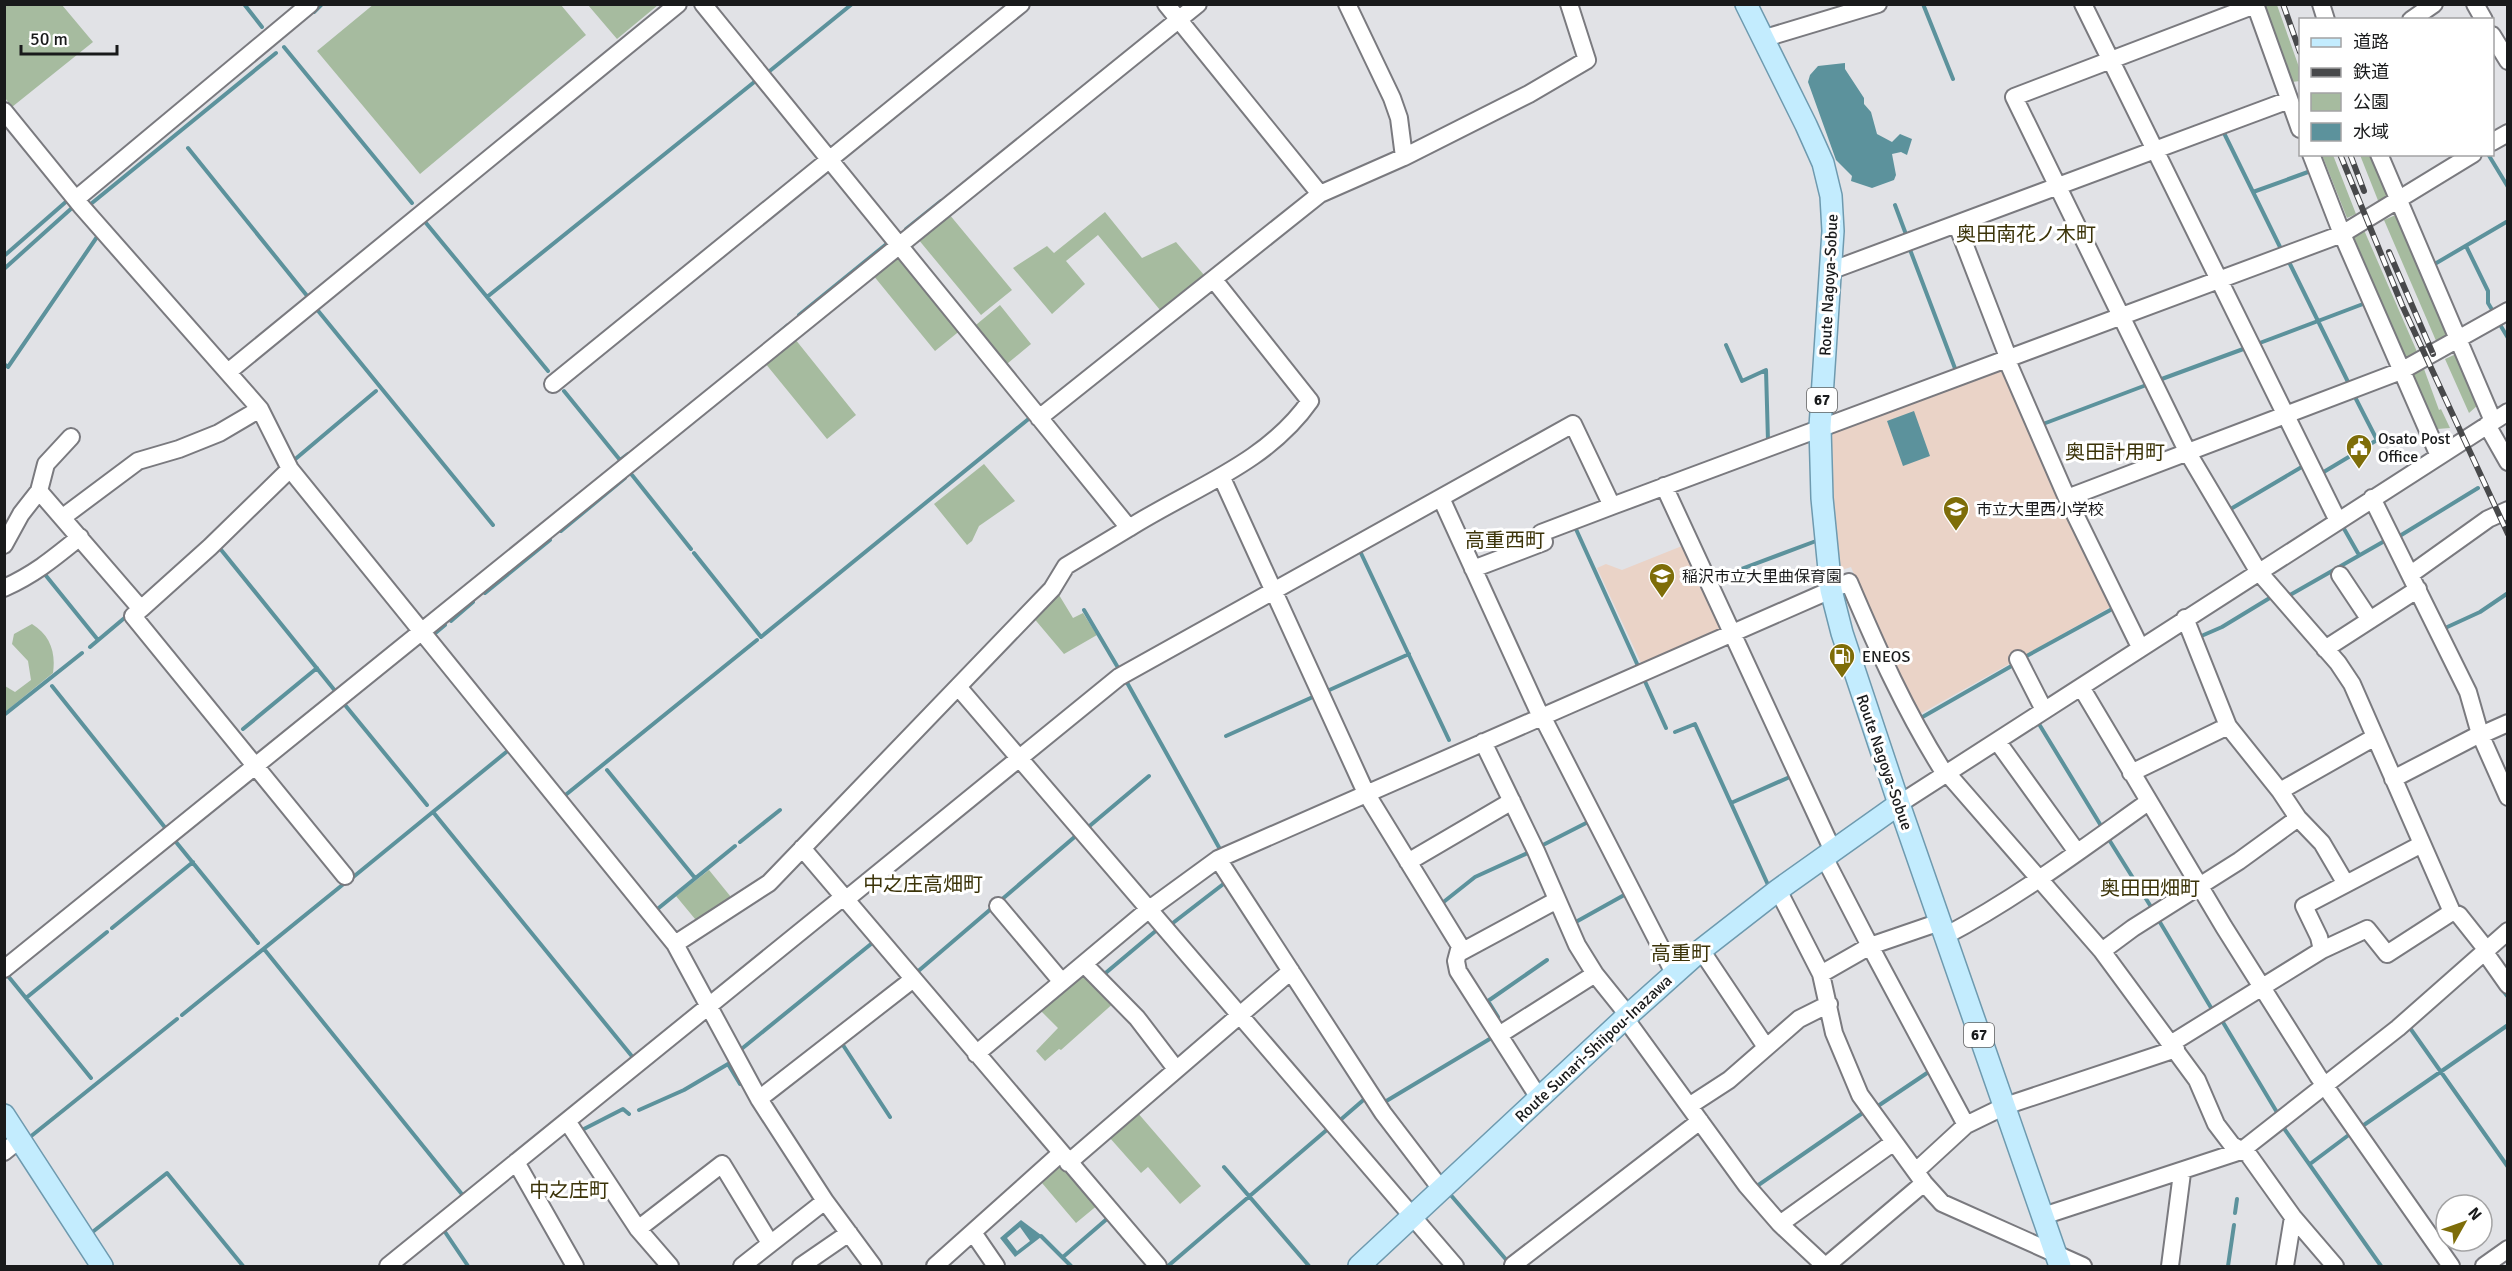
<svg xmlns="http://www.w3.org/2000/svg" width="2512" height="1271" viewBox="0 0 2512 1271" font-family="Signika,'Noto Sans JP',sans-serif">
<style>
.education{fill:#ead3c7}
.green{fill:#a6bb9f}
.water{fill:#5c929c;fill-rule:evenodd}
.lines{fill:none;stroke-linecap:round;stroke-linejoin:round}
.stream{stroke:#5c929c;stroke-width:4}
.minor-casing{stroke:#7a7a7f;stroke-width:20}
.major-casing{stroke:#6e9aaf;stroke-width:24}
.minor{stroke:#fff;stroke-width:16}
.major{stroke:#c3ecfe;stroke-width:21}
.rail-casing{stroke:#48494b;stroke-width:6}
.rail{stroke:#fff;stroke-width:4;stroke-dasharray:11;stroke-linecap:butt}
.labels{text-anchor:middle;stroke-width:6;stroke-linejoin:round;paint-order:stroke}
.shield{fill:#fff;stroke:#5e5f5f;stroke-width:1.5}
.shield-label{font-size:15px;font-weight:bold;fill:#191a1b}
.street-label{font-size:16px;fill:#191a1b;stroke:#fff}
.poi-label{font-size:16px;fill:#191a1b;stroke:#fff;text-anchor:start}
.quarter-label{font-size:20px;fill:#3b3308;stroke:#fff}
</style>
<rect width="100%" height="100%" fill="#e1e2e6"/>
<path class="education" d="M2004,367l108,239 -199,112 -62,-151 -12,4 -9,-74 -2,-64z
M1687,544l39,84 -84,37 -45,-97 9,-4 16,6z"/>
<path class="green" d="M374,4l187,1 25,30 -166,139 -103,-123z
M4,5h58l31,37 -81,65 -7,-9z
M588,5h70l-41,34z
M2264,5h13l23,65v11l-8,1z
M2322,155h11l23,59 -9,4z
M2360,155h14l18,43 -13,5z
M1105,212l37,46 34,-16 28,33 -44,35 -62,-75 -32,26 19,23 -33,30 -39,-46 34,-22 7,7z
M949,214l63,76 -31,25 -63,-76z
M2398,214l23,54 -2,2 2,6 3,-1 26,61 -13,7 -53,-123z
M2364,230l54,124 -12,6 -53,-125z
M897,256l8,6 57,67 -27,22 -62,-76z
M1000,305l31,39 -29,24 -31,-39z
M795,339l61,76 -29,24 -62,-76z
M2456,354l22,51 -9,8 -24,-54z
M2424,369l15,41 2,-1 9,19 -13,1 -24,-55z
M984,464l31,37 -36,25 -7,15 -5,4 -33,-41z
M1056,590l17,28 10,-5 14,22 -33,19 -32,-38z
M32,624c18,11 24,28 21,49l-48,39v-26l10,6 16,-12 -3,-19 -16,-17 2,-10z
M709,870l26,32 -35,23 -24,-29z
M1085,970l31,31 -55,49 -2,-1 -14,12 -9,-10 22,-23 -20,-20z
M1137,1112l64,74 -21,18 -32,-37 -7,6 -32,-36z
M1062,1165l37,39 -23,19 -34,-40z"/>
<path class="water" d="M1845,63v6l19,29v6l7,8 6,22 15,8 8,-8 12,5 -5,16 -6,-3 -9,2 4,21 -2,5 -22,8 -21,-7 1,-5 -16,-16 -28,-78 2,-7 8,-9z
M1914,411l16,45 -27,10 -16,-45z
M1021,1220l20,15v2l-26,20 -15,-19zM1020,1227l10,14 -13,10 -10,-13z"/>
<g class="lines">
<path class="stream" d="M244,4l18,23
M1923,4l30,75
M314,12l8,-8
M284,47l128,156
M766,74l86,-70
M2223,131l58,118
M188,148l120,149
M2488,154l20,33
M2253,192l55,-20
M92,203l184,-150
M1895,205l12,32
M426,223l122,148
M906,229l35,-28
M2466,246l22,45v12l6,10
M1909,247l47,124
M4,256l64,-56
M2288,260l62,126
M2433,265l75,-44
M4,269l69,-62
M487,297l271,-218
M315,307l178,218
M799,315l90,-73
M2499,323l9,15
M775,336l13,-11
M2257,344l106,-40
M1726,345l16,36 24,-11 2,71
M4,364l4,3 91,-133
M2159,380l87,-32
M564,391l56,69 8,-6
M2043,424l106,-40
M293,461l83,-70
M2322,473l55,-33 -21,-41
M632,475l59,74
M2229,510l76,-45
M1575,527l63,139
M2343,527l16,28
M561,531l64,-53
M2398,537l80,-49
M218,546l118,146
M1359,549l90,191
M694,553l67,84 270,-220
M43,572l55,68
M1720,577l96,-36
M485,593l65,-53
M2290,595l98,-56
M1084,610l36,61
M451,621l22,-19
M2443,629l37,-17 28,-19
M435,637l-2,-2 12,-10
M2199,637l23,-10 51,-31
M90,647l38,-32
M2023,658l91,-50
M1643,677l23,51
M1125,679l96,172
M52,686l115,144
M1325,692l84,-38
M345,705l82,100
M4,715l78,-62
M1919,719l96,-55
M2039,724l64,105
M243,729l74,-61
M1675,732l20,-8 74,163
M1226,736l89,-40
M607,770l88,108
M563,797l194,-157
M1731,803l61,-27
M433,812l202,248
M1086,829l63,-53
M2108,838l45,72
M176,842l82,101
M740,842l40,-32
M1541,846l49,-25
M352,878l158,-129
M1000,901l78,-67
M1441,904l34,-27 55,-25
M655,911l80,-65
M2158,919l55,92 2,-2
M1574,923l52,-29
M1169,926l57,-44
M112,928l81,-66
M264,949l201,249
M916,973l76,-65
M8,976l83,102
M1102,976l56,-47
M2501,988l7,9
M26,998l81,-66
M182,1015l164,-133
M1498,1017l-10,-16 59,-41
M2221,1019l57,95
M2410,1028l98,139
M841,1042l49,75
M739,1051l132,-107
M1383,1103l110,-66
M1875,1108l55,-37
M639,1110l45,-20 44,-26 12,20
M1338,1122l30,-26
M2283,1127l98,139
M2361,1127l147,-102
M580,1131l43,-22 6,5
M30,1137l147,-118
M2310,1164l40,-30
M1224,1167l85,99
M1757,1186l107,-74
M1449,1193l60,70
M2235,1213l2,-14
M443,1229l25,37
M90,1234l77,-61 76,93
M1041,1236l30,30
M1063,1257l45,-39
M1168,1266l161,-138
M2228,1266l6,-41"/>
<g class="minor-casing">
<path id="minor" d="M703,4l426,524c63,-40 137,-64 181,-127l-96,-121
M1166,4l154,190
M2083,4l255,517
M2255,4l45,125
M2321,4l5,16
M2475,4l9,16
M2255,5l-241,92 174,356 70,118 80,92 14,21 100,228 7,3 27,34
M2411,20l23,-16
M2492,35l16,26
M1762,39l116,-35
M4,111l78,96 178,202 30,60 385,475 84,155 66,102 48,65
M2492,142l16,-9
M2311,154l31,80 97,222
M2379,154l114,267
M1404,157l125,-63 58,-34 -18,-56
M76,199l234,-195
M1957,225l51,132
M1830,271l459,-171
M2006,358l61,140 73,149
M228,372l450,-368
M553,384l468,-380
M1039,418l281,-224 84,-37 -5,-39 -7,-20 -45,-94
M2487,425l21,37
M1222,478l144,315 94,153 -4,15 2,10 81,127
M1664,486l169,365
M39,491l102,118 -8,7 212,260
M1441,498l100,219
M2067,498l334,-127 107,-60
M2372,498l96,194 12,42 28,63
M63,517l75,-56 41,-12 40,-16 41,-24
M4,545l17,-31 18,-23 7,-27 25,-27
M1473,569l71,-27 -3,-9 71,-27
M2411,574l77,-55 20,-9
M2340,575l30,45
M4,588c31,-14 50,-30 76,-51
M141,609l69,-62 80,-78
M2185,618l43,108 52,65 95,-54
M2325,649l93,-60
M2018,659l26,51
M2081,687l143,240 94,149 133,190
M959,688l496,578
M1542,716l132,257
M2481,735l27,-12
M1997,741l80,111
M1483,742l53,109 41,94 18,29 33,41
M1947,773l155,178 95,129 19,44 16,21 16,9 45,63 42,49
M2131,773l97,-47
M2393,779l87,-45
M1899,804l609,-392
M2298,818l24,25 24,41 76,-40
M802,848l356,418
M1824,857l46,89 70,-24
M1218,859l165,254 58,76
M1408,862l104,-61
M1778,890l43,84 13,59 26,62 64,88 18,20 141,63
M844,901l275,-224 454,-253 39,82 730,-272 131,-80
M998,906l64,76
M1945,936c72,-38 137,-87 203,-134
M675,944l94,-61 283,-294 14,-23 63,-38
M1701,950l65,97
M2322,950l45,-21 20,25 65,-42
M2102,951l31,-23 106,-67 59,-43 -18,-27
M2484,951l24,34
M1461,952l96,-52
M1084,964l53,54 39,51
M4,969l1194,-965
M1821,974l49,-28 96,179
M1625,1018l122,168 33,38 45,42
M1499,1035l96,-61
M2172,1043l150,-93 -3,-13 -15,-31 42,-22
M976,1054l172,-144 70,-51 631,-277c29,68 56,129 96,192
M759,1099l153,-119
M1689,1106l40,-26 70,-61 30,-15
M567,1121l71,108 32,37
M4,1152l16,-13
M516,1162l59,104
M1068,1163l223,-192
M1916,1171l50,-46 39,-19 171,-57
M2043,1216l198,-65 157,-123 110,-97
M1780,1224l114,-82
M638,1229l84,-65 48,79
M974,1234l22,32
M1513,1265l187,-144
M388,1266l454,-368
M742,1266l83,-65
M801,1266l48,-33
M935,1266l125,-112
M1826,1266l98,-83
M2170,1266l12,-93
M2285,1266l8,-49
M2484,1266l24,-17"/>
</g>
<g class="major-casing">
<path id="major" d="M1746,4l60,121 17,38 8,33 2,35 -13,196 2,71 9,92 11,43 57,171 161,462
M4,1115l98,151
M1359,1266l266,-248 76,-68 77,-60 121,-86"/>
</g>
<use href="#minor" class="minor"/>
<use href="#major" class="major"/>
<g class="rail-casing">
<path id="rail" d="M2283,4l17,48
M2340,154l62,151 106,229
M2350,154l14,37
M2389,252l44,102"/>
</g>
<use href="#rail" class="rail"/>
</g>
<defs>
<g id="civic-pin" transform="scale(1.35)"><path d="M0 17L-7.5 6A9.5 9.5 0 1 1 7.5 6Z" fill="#7e6d09" stroke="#fff"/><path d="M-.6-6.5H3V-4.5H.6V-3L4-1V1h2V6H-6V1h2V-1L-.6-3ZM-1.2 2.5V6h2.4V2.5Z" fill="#fff"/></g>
<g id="school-pin" transform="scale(1.35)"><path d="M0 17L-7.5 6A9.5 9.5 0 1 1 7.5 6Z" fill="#7e6d09" stroke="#fff"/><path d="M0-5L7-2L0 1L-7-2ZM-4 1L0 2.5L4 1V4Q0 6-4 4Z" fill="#fff"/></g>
<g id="fuel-pin" transform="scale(1.35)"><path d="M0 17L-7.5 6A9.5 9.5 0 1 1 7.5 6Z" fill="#7e6d09" stroke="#fff"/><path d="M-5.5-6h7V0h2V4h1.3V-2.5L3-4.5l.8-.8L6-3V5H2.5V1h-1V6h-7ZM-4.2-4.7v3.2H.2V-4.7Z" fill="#fff"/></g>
</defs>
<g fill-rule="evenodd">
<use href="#civic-pin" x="2359" y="447"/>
<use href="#school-pin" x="1956" y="509"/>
<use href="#school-pin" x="1662" y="576"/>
<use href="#fuel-pin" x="1842" y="656"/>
</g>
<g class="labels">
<g class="shield">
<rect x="1807" y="388" width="30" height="24" rx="4.5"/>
<rect x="1964" y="1023" width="30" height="24" rx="4.5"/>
</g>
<g class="shield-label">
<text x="1822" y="405">67</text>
<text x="1979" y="1040">67</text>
</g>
<g class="street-label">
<text transform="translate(1828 285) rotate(-87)" y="6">Route Nagoya-Sobue</text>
<text transform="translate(1885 762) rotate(71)" y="6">Route Nagoya-Sobue</text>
<text transform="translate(1593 1048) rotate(-43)" y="6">Route Sunari-Shiipou-Inazawa</text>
</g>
<g class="poi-label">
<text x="2378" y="444">Osato Post<tspan x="2378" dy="18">Office</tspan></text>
<text x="1976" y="515">市立大里西小学校</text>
<text x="1682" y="582">稲沢市立大里曲保育園</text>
<text x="1862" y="662">ENEOS</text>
</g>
<g class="quarter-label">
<text x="2026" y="241">奥田南花ノ木町</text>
<text x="2115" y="459">奥田計用町</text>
<text x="1505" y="547">高重西町</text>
<text x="923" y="891">中之庄高畑町</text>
<text x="2150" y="895">奥田田畑町</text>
<text x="1681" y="960">高重町</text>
<text x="569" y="1197">中之庄町</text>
</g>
</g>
<rect width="2512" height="1271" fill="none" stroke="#191a1b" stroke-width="12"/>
<rect x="2299" y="18" width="195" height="138" fill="#ffffff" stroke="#a3a3a4" stroke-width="1.5"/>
<rect x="2311" y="38" width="30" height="9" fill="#c3ecfe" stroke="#a3a3a4" stroke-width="1.5"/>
<text x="2353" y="48" font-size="18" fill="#191a1b">道路</text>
<rect x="2311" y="68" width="30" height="9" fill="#48494b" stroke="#a3a3a4" stroke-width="1.5"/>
<text x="2353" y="78" font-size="18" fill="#191a1b">鉄道</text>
<rect x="2311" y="93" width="30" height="18" fill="#a6bb9f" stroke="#a3a3a4" stroke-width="1.5"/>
<text x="2353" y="108" font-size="18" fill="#191a1b">公園</text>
<rect x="2311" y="123" width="30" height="18" fill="#5c929c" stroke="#a3a3a4" stroke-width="1.5"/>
<text x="2353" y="138" font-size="18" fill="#191a1b">水域</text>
<g transform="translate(2464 1223) rotate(50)"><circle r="28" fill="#ffffff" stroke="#a3a3a4" stroke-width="1.5"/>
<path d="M0-4.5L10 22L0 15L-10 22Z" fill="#7e6d09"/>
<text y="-9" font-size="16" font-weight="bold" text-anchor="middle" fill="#191a1b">N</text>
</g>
<path d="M21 45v9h96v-9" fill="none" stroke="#191a1b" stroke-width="3"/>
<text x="30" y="45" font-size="18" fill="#191a1b" stroke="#ffffff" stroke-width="4.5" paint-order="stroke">50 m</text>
</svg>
